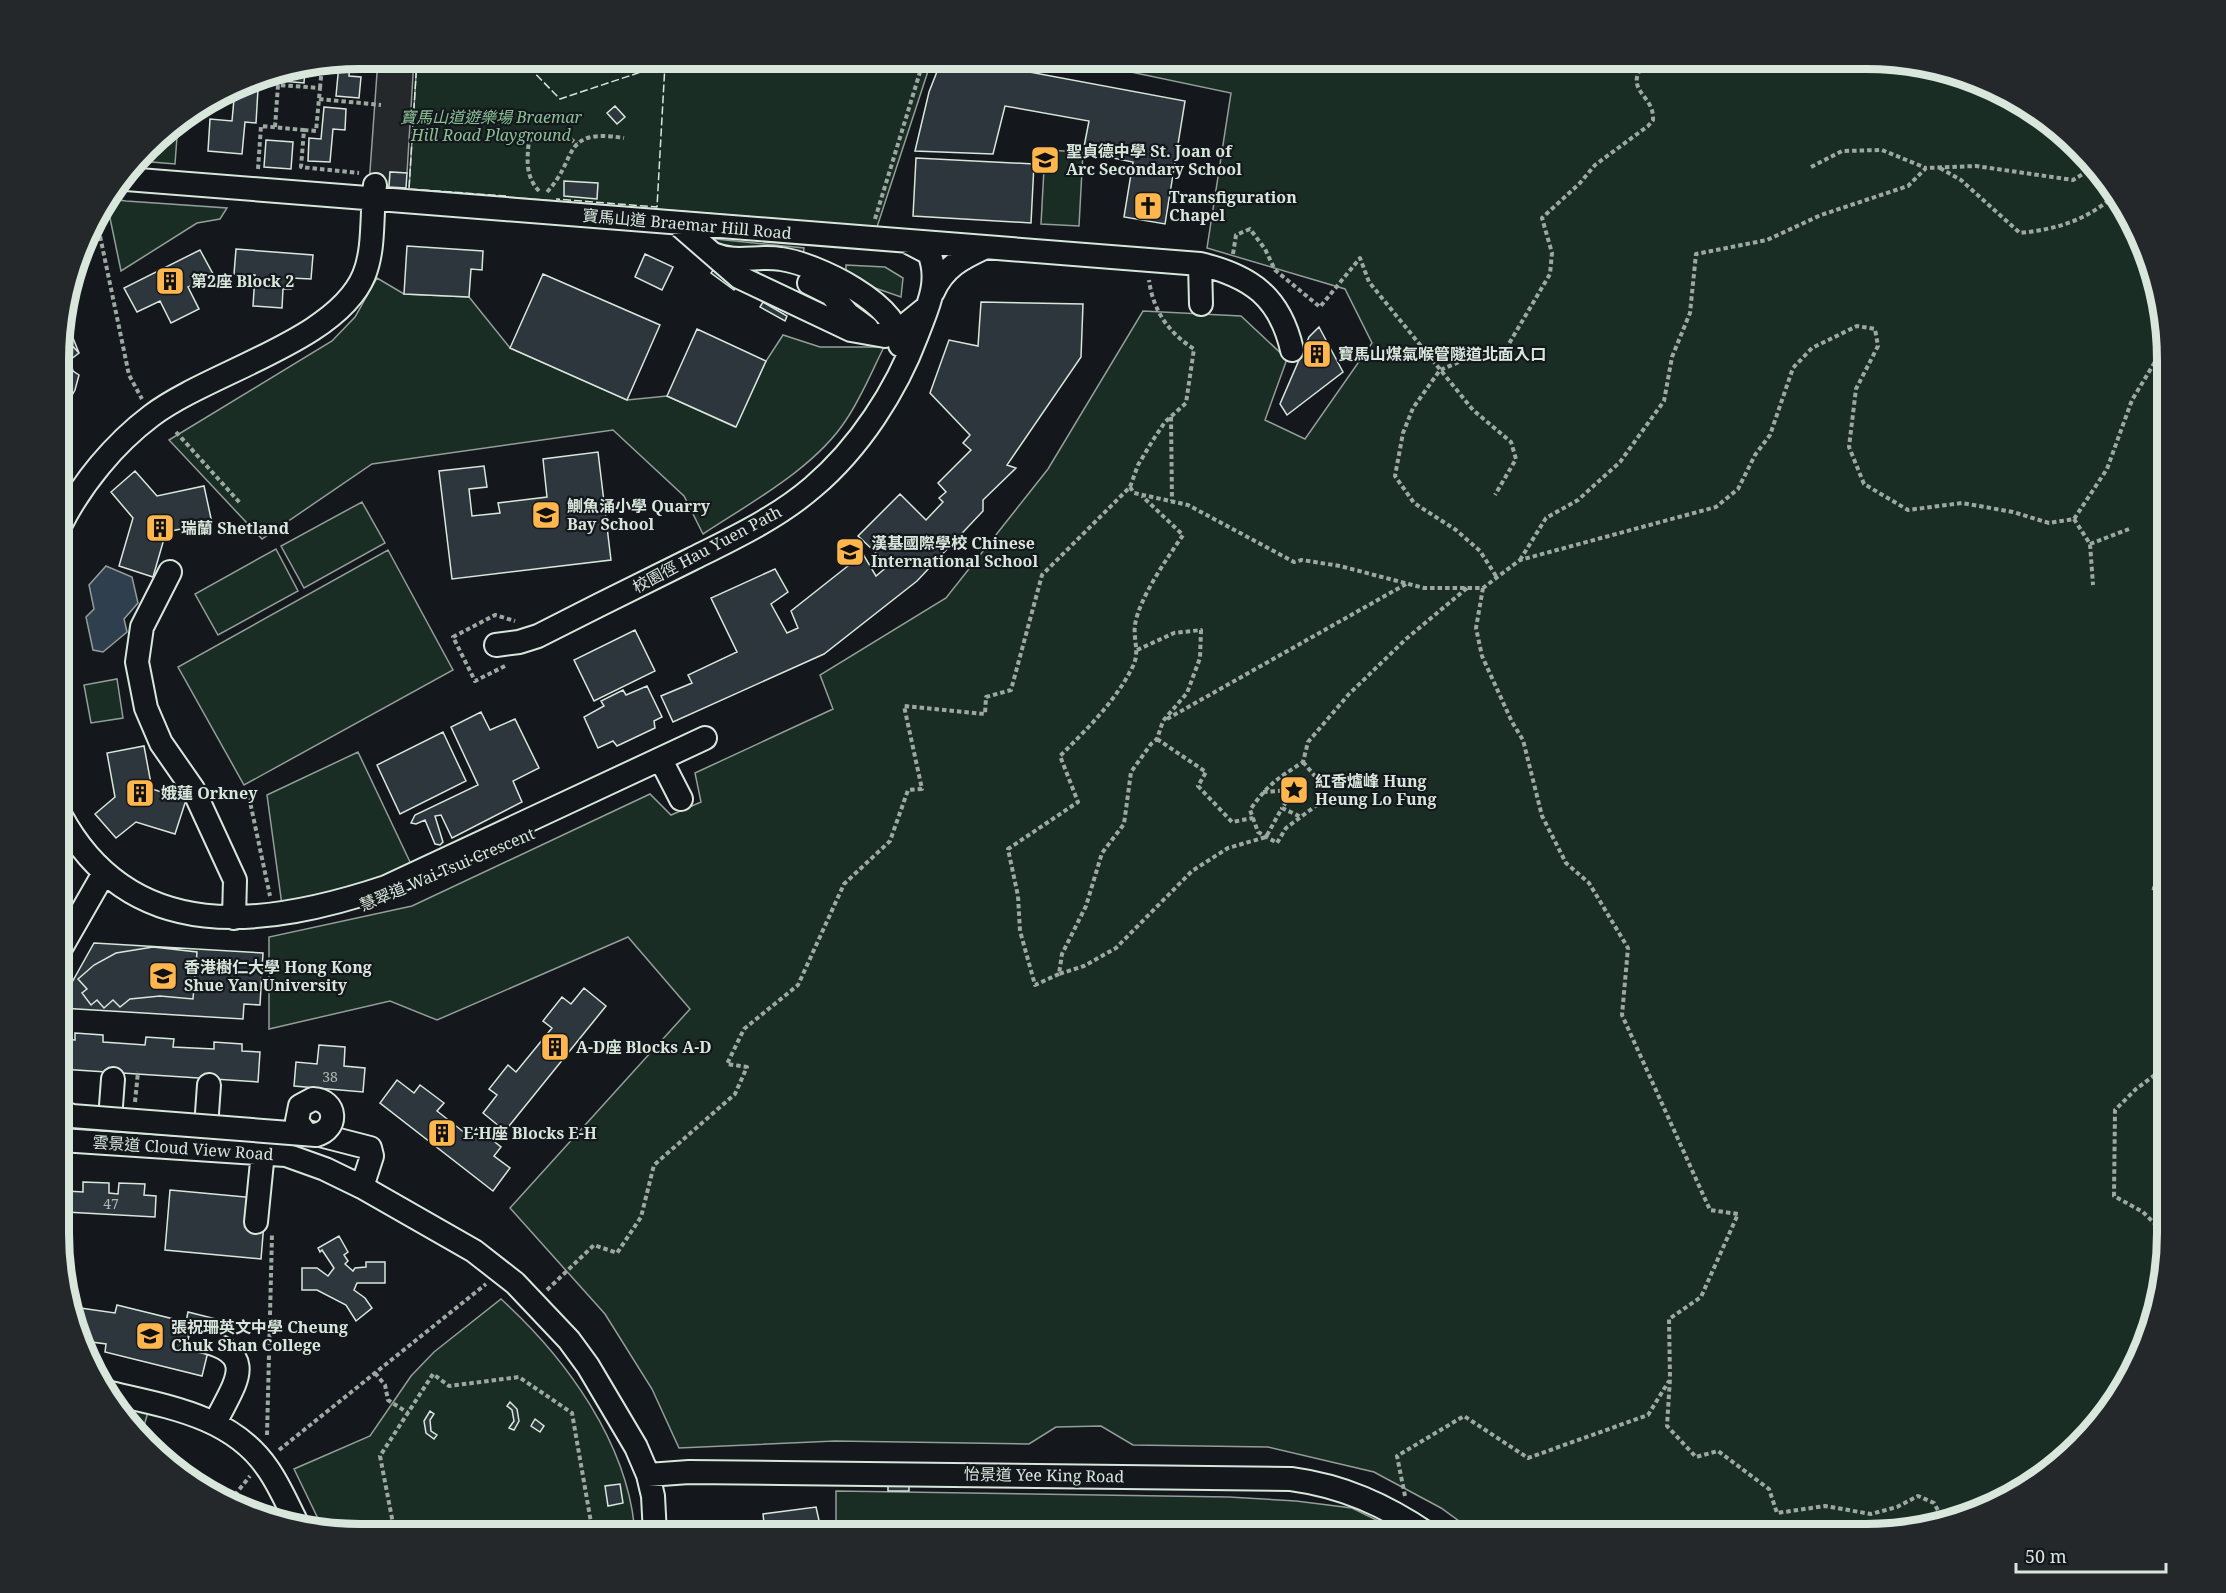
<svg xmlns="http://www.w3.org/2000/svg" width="2226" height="1593" viewBox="0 0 2226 1593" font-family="'Noto Serif','Noto Sans TC',serif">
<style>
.green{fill:#1a2d24;stroke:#939e99;stroke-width:1.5}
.parking{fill:#24282b;stroke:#939e99;stroke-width:1.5}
.water{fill:#2f3f4d;stroke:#939e99;stroke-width:1.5}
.building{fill:#2c363c;stroke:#d8e6dc;stroke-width:1.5}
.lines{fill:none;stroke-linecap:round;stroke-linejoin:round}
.minor-casing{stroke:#d8e6dc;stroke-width:26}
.path{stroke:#9da8a2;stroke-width:4;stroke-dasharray:4.5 3;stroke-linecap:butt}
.minor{stroke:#14181c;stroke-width:22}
.minor-bridge-casing{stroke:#d8e6dc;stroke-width:26;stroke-linecap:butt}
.minor-bridge{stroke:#14181c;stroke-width:22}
.fence{stroke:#d8e6dc;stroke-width:1.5;stroke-dasharray:8 3;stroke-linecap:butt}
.labels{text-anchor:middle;stroke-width:4.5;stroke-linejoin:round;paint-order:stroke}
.number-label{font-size:14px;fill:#adbab4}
.park-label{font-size:16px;font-style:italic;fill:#8ac095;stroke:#14181c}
.poi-label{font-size:16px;font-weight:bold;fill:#d8e6dc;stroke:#14181c;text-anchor:start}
.street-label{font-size:16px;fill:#d8e6dc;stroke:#14181c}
.rim{fill:none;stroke:#d8e6dc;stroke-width:8}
</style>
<rect width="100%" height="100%" fill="#14181c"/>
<path class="green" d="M417,59h515l-55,168 -468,-38z
M1069,59h816l96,22 69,40 43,40 43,65 31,115v911l-22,96 -40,69 -40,43 -65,43 -56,21 -78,10h-389l-36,-26 -67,-36 -106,-25 -135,-2 -32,-19 -45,1 -27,17 -194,-3 -156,7 -27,-59 -47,-75 -95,-106 180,-199 -62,-72 -191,83 -47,-19 -121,28v-92l143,-31 238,-112 21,21 30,-13 -6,-29 138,-64 -13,-34 126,-77 102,-129 95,-158 98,5 46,43 -22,61 40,19 67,-96 -27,-54 -138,-41 24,-155z
M178,123l-3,41 -35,-3 21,-27z
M1045,150l38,2 -4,74 -38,-2z
M111,199l15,2 101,7 -7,11 -23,4 -76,48 -11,-53z
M706,238l98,10 -1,11 -81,-8z
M846,265l39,2 18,11 -2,19 -55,-19z
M377,278l27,16 65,3 41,51 117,52 40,-4 68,31 31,-66 17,-26 37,12h64c-12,24 -23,51 -38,73 -31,48 -96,83 -143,114l-19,-38 -71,-66 -241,34 -110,75 -93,-99 163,-99 23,-24z
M362,502l23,41 -81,45 -23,-42z
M276,549l22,42 -80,44 -23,-41z
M388,550l65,120 -209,115 -66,-118z
M117,679l6,39 -32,5 -7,-38z
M358,752l53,112 -61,26 -68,15 -15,-110z
M501,1299c65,59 128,145 134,235h-294l-17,-3 -30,-62 76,-33 41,-60 23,-24z
M117,1405l31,7 -6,21z
M836,1491l393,6 67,4 56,7 53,26h-569z"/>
<path class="parking" d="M378,59h36l-7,114 -17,-1 -1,15 -20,-2z"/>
<path class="water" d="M106,566l26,11 6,26 -14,16 3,13 -24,20 -10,-2 -7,-33 8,-8 -5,-24z"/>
<path class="building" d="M942,59h17l226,42 -20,123 -41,-7 9,-55 -50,-10 6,-31 -84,-15 -12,48 -78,-3 14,-59z
M350,60l-1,16 12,1 -2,21 -23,-2 3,-32h-7z
M305,69l-1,14 -22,-2v-7z
M235,88l23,1 -2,34 -11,-1 -3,32 -34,-3 2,-32 22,2z
M615,106l10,11 -8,7 -10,-11z
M324,107l22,2 -1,21 -12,-1 -3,33 -22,-1 1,-23 12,1z
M266,140l27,2 -2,27 -27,-2z
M916,158l118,6 -3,59 -118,-7z
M390,172l17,1 -1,15 -17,-1z
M564,181l34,2 -1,16 -33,-3z
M407,246l76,5 -1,19 -11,-1 -2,28 -65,-3z
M236,249l77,6 -2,24 -20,-1v11h-8l-1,19 -29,-2 2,-31 -21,-1z
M200,250l13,24 -25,13 11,22 -28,14 -11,-22 -23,11 -13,-24z
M645,254l28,13 -11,23 -27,-13z
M713,270l23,17 -2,3 -23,-17z
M543,274l117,51 -33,75 -117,-52z
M763,302l24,14 -2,5 -25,-14z
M981,302l102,2 -2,53 -74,108 9,3 -33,32v11l-66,70 -93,73 -151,68 -12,-26 31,-13 -4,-8 49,-23 -26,-54 64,-29 13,23 -17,12 16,29 11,-5 -7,-17 72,-57 13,22 13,-11 -31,-29 42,-42 26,26 17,-18 -4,-4 7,-6 -8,-9 33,-33 -8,-7 7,-8 -40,-42 19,-53 29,6z
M1319,327l24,45 -56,43 -7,-11 29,-67z
M697,329l69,32 -30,66 -69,-31z
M61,332l12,6 6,15 -9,7 3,11 6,4 -4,15 -14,25z
M61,334l18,19 -9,7 3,11 6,4 -4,15 -14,25z
M598,452l13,108 -159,19 -13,-108 45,-5 3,21 -18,2 3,27 28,-3 -2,-10 49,-6 -4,-38z
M135,471l22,25 47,-10 8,37 -46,9 -13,45 -34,-11 14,-48 -22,-26z
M635,630l20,41 -61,30 -20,-41z
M647,686l15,31 -8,4 1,7 -38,18 -4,-5 -15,7 -14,-31 20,-11 -3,-5 22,-11 3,5z
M481,712l9,18 25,-11 24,49 -26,13 9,21 -70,36 -11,-23 -6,1 8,26 -3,3 -5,-1 -10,-24 -9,4 -5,-1 4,-8 63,-30 -27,-58z
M443,732l23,49 -66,33 -23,-49z
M144,746l8,43 34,11 -11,34 -39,-12 -20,16 -21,-24 20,-17 -8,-44z
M94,943l169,10 -3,52 -16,-1 -1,15 -182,-11v-6z
M153,947l44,5 -4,47 -33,-3 -30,3 -10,8 -7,-7 -9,8 -7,-8 -6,5 -9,-12 5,-4 -9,-10 16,-14 22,-12z
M584,988l22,18 -101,125 -22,-18 14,-18 -8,-6 19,-24 8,7 36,-44 -9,-7 19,-24 9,7z
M75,1033l28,2v7l42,3 1,-8 28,2 -1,8 41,2v-7l28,2v7l18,1 -2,30 -197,-13v-30l14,1z
M319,1045l26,2 -1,19 21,2 -2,24 -69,-6 2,-24 21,2z
M397,1080l17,13 6,-8 24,18 -7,8 33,26 7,-9 24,19 -7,9 16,12 -17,23 -113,-88z
M83,1182l26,1v10l9,1 1,-11 26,1 -1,11 12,1 -1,21 -89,-5 1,-21 16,1z
M170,1190l96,9 -5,60 -96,-9z
M339,1236l9,16 -4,3 4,6 -3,3 8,7 2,-3 11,-1v-5h19v21h-28l-3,7 11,8 7,10 -16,13 -10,-16 -29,-15h-15v-22h15l11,8 6,-8 -12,-18 -2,2 -2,-4z
M117,1305l69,17 2,-10 28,7 -14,57 -97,-24 1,-8 -22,-3 -11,-34 42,6z
M510,1402l7,7 2,12 -5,9 -5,-2 5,-7 -2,-11 -5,-4z
M430,1411l4,3 -4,6 1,11 6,4 -3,4 -8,-6 -2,-12z
M535,1419l9,7 -4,6 -9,-6z
M620,1484l3,19 -15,3 -3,-20z
M888,1486h21v5h-21z
M816,1507l4,18 -13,3v6h-62l-1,-7 20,-4 -1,-9z"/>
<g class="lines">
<g class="minor-casing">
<path id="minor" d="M126,179l1074,85c51,12 80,33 92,86
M678,224l61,53 112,53 34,6 14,-6 27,-22
M713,254c23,10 45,1 68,5 35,5 120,45 119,86
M1200,264l1,40
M809,283l22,11 17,20 19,14
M933,292c11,-25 29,-34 53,-45
M61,524c21,-41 53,-80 90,-108 58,-44 186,-75 213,-141 11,-27 7,-61 11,-90
M170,572l-28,55 -5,35 9,46 15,35 32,46 42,91 -1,38
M496,645l23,-3 19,-6c51,-26 103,-52 154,-77 42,-21 85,-41 121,-72 46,-39 83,-96 104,-152 10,-27 24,-53 12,-82l-23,-12
M661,760l20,39
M61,816c71,131 205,111 325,71l319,-149
M61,948l43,-75
M110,1119l3,-40
M206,1127l3,-42
M304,1131l66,17 2,8 -10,31
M61,1140l225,15 39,14 37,18 112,64 41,32 54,57 19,26 48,81 12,28 5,21 2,38
M256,1222l7,-70
M200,1340c61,14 34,44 15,83
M106,1392c58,14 126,23 162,77 12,17 20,37 30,56
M648,1475l41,-3 92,1 510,6c52,7 94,26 137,55"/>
</g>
<path class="path" d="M320,88l2,-22
M319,99l62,6
M275,127l3,-42 42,3 -4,43 -12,-1
M1811,167l31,-16 40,-1 44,18
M1940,168l21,12 59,53c38,-4 67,-13 95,-38
M258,169l3,-43 43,4 -3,37 58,6
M539,191c-14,-15 -12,-32 -10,-51l35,-6 13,10
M547,192c32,-34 13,-64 77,-54
M99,214v17l30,144 13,24
M875,219l49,-160
M1233,254l3,-19 14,-6 15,20 10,21 45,37 40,-49 9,24 104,128 38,32 5,17 -21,36
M1171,417l1,84
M176,432l64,71
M1130,487l4,6 54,12 106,57 8,-2 38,6 84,22h59l37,-28 196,-53 22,-18 17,-34 15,-20 23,-67 19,-20 45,-22 18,3 3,17 -22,43 -7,58 15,37 44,26 54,-7 51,9 36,11 25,-4 33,-50 25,-69 35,-58
M2074,519l16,25 3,41
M2090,544l39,-15
M61,553l4,-9
M1520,560l26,-42 32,-18 42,-38 44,-61 8,-44 18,-44 6,-59 71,-14 54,-25 87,-29 18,-18 50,-2 97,14 23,-14
M1496,576l-16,-25 -24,-21 -42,-27 -19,-27 8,-43 10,-25 27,-38 31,-13 36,-10 43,-73 2,-21 -10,-35 38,-35 15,-18 53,-39 5,-6c2,-27 -34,-29 -5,-61
M1483,588l-7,40 6,28 30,66 11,18 19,76 24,47 23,20 39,65 -6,67 88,195 28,4 -37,83 -32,22 1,59 -3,48 29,31 22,-6 51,38 8,24 48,-7 46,8 26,-7 21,-11 16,7 7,13 -1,9
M1137,650l37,-17 27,-3 -1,28 -13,35 -24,28 -6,18 -6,5 -20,28 -7,52 -22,29 -16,53 -24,48 -3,20 25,-8 32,-18 76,-77 36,-23 38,-11 16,-29
M505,666l-30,15 -22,-44 42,-22 20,6
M1167,719l239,-135
M1157,739l49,33 -8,14 34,36 21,-4
M1303,762l22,26 -4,14 -35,26 -9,15 -19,-11 -8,-22c18,-26 27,-31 53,-48l5,-20 41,-48 57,-55 61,-51
M1263,792l31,-2 -12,18 19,9
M249,797l21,99
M2152,888l15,3
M1059,974l-24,11 -15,-54 -2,-35 -10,-47 70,-47 -18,-46c27,-27 56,-55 73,-90 7,-14 0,-27 2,-41 4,-27 33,-68 48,-90l-41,-39
M2167,1066l-31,23 -21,21 -1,86 29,16 24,24
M135,1102l3,-30
M547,1290l47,-45 23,8 24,-36 13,-52 81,-71 12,-27 -20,-3 17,-35 54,-44 46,-101 46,-43 18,-51 14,-1 -18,-83 81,8 1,-17 25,-7 31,-115 88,-88 8,-22 15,-25 12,-18 21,-19 8,-54c-25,-16 -41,-38 -45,-69
M375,1373l10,12 3,15 20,13
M267,1435l5,-200
M279,1450l207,-166
M1405,1496l-8,-40 67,-40 64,42 120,-43 21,-34
M230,1501l20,-25
M1448,1526l12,8
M395,1534l-15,-78 53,-82 16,12 70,-9 53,36 21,121"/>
<use href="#minor" class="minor"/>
<g class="minor-bridge-casing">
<path id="minor-bridge" d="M61,1111l11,5 244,19c23,-6 21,-35 -3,-36l-13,7 -3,15 7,10"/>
</g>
<use href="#minor-bridge" class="minor-bridge"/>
<path class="fence" d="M417,59l-8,130 97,7
M521,59l39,40 105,-35 -8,143 -101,-8"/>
</g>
<defs>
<g id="school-square" transform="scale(1.5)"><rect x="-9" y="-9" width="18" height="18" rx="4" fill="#ffb74d" stroke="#14181c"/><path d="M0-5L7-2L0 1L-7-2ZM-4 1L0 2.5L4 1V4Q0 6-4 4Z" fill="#111"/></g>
<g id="church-square" transform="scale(1.5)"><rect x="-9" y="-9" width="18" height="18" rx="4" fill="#ffb74d" stroke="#14181c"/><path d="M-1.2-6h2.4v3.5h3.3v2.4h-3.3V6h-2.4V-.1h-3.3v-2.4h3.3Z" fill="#111"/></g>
<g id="building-square" transform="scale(1.5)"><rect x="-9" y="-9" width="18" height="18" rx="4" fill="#ffb74d" stroke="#14181c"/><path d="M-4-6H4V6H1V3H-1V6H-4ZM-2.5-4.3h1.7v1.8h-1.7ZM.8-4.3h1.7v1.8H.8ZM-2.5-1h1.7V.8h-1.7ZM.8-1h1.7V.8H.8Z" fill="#111"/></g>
<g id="sight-square" transform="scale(1.5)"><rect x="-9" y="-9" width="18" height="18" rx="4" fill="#ffb74d" stroke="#14181c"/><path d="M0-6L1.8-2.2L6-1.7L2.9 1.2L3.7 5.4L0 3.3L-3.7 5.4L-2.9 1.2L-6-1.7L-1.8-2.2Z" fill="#111"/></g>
<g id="university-square" transform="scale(1.5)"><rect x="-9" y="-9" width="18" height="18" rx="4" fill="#ffb74d" stroke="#14181c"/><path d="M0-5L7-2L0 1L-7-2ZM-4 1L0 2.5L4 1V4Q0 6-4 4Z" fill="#111"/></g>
</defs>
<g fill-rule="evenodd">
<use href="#school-square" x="1045" y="160"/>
<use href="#church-square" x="1148" y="206"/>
<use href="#building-square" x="170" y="281"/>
<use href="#building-square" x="1317" y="354"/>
<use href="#school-square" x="546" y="515"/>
<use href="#building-square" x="160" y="528"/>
<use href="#school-square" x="850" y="552"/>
<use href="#sight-square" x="1294" y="790"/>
<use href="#building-square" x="140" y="793"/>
<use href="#university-square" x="163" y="976"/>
<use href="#building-square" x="555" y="1047"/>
<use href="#building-square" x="442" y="1133"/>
<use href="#school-square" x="150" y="1336"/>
</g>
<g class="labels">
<g class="number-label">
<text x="330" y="1082">38</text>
<text x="111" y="1209">47</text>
</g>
<g class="park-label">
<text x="491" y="123">寶馬山道遊樂場 Braemar<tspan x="491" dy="18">Hill Road Playground</tspan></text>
</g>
<g class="poi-label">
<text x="1066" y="157">聖貞德中學 St. Joan of<tspan x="1066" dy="18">Arc Secondary School</tspan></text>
<text x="1169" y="203">Transfiguration<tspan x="1169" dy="18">Chapel</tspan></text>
<text x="191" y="287">第2座 Block 2</text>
<text x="1338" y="360">寶馬山煤氣喉管隧道北面入口</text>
<text x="567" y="512">鰂魚涌小學 Quarry<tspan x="567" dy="18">Bay School</tspan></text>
<text x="181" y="534">瑞蘭 Shetland</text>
<text x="871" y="549">漢基國際學校 Chinese<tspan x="871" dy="18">International School</tspan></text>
<text x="1315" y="787">紅香爐峰 Hung<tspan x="1315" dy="18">Heung Lo Fung</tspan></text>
<text x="161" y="799">娥蓮 Orkney</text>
<text x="184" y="973">香港樹仁大學 Hong Kong<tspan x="184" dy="18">Shue Yan University</tspan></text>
<text x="576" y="1053">A-D座 Blocks A-D</text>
<text x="463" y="1139">E-H座 Blocks E-H</text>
<text x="171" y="1333">張祝珊英文中學 Cheung<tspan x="171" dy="18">Chuk Shan College</tspan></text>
</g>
<g class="street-label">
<text transform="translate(687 224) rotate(5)" y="6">寶馬山道 Braemar Hill Road</text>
<text transform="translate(707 549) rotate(-28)" y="6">校園徑 Hau Yuen Path</text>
<text transform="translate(447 869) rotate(-23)" y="6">慧翠道 Wai Tsui Crescent</text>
<text transform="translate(183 1148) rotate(4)" y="6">雲景道 Cloud View Road</text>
<text transform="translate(1044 1475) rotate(1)" y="6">怡景道 Yee King Road</text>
</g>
</g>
<path d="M0 0H2226V1593H0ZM360 69H1866A291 291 0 0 1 2157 360V1233A291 291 0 0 1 1866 1524H360A291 291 0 0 1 69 1233V360A291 291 0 0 1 360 69Z" fill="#24282b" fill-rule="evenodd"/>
<path class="rim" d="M360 69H1866A291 291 0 0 1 2157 360V1233A291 291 0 0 1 1866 1524H360A291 291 0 0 1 69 1233V360A291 291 0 0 1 360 69Z"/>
<path d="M2016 1563v9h150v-9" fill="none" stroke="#d8e6dc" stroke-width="3"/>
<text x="2025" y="1563" font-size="18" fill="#d8e6dc" stroke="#14181c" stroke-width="4.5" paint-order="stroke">50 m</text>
</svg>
